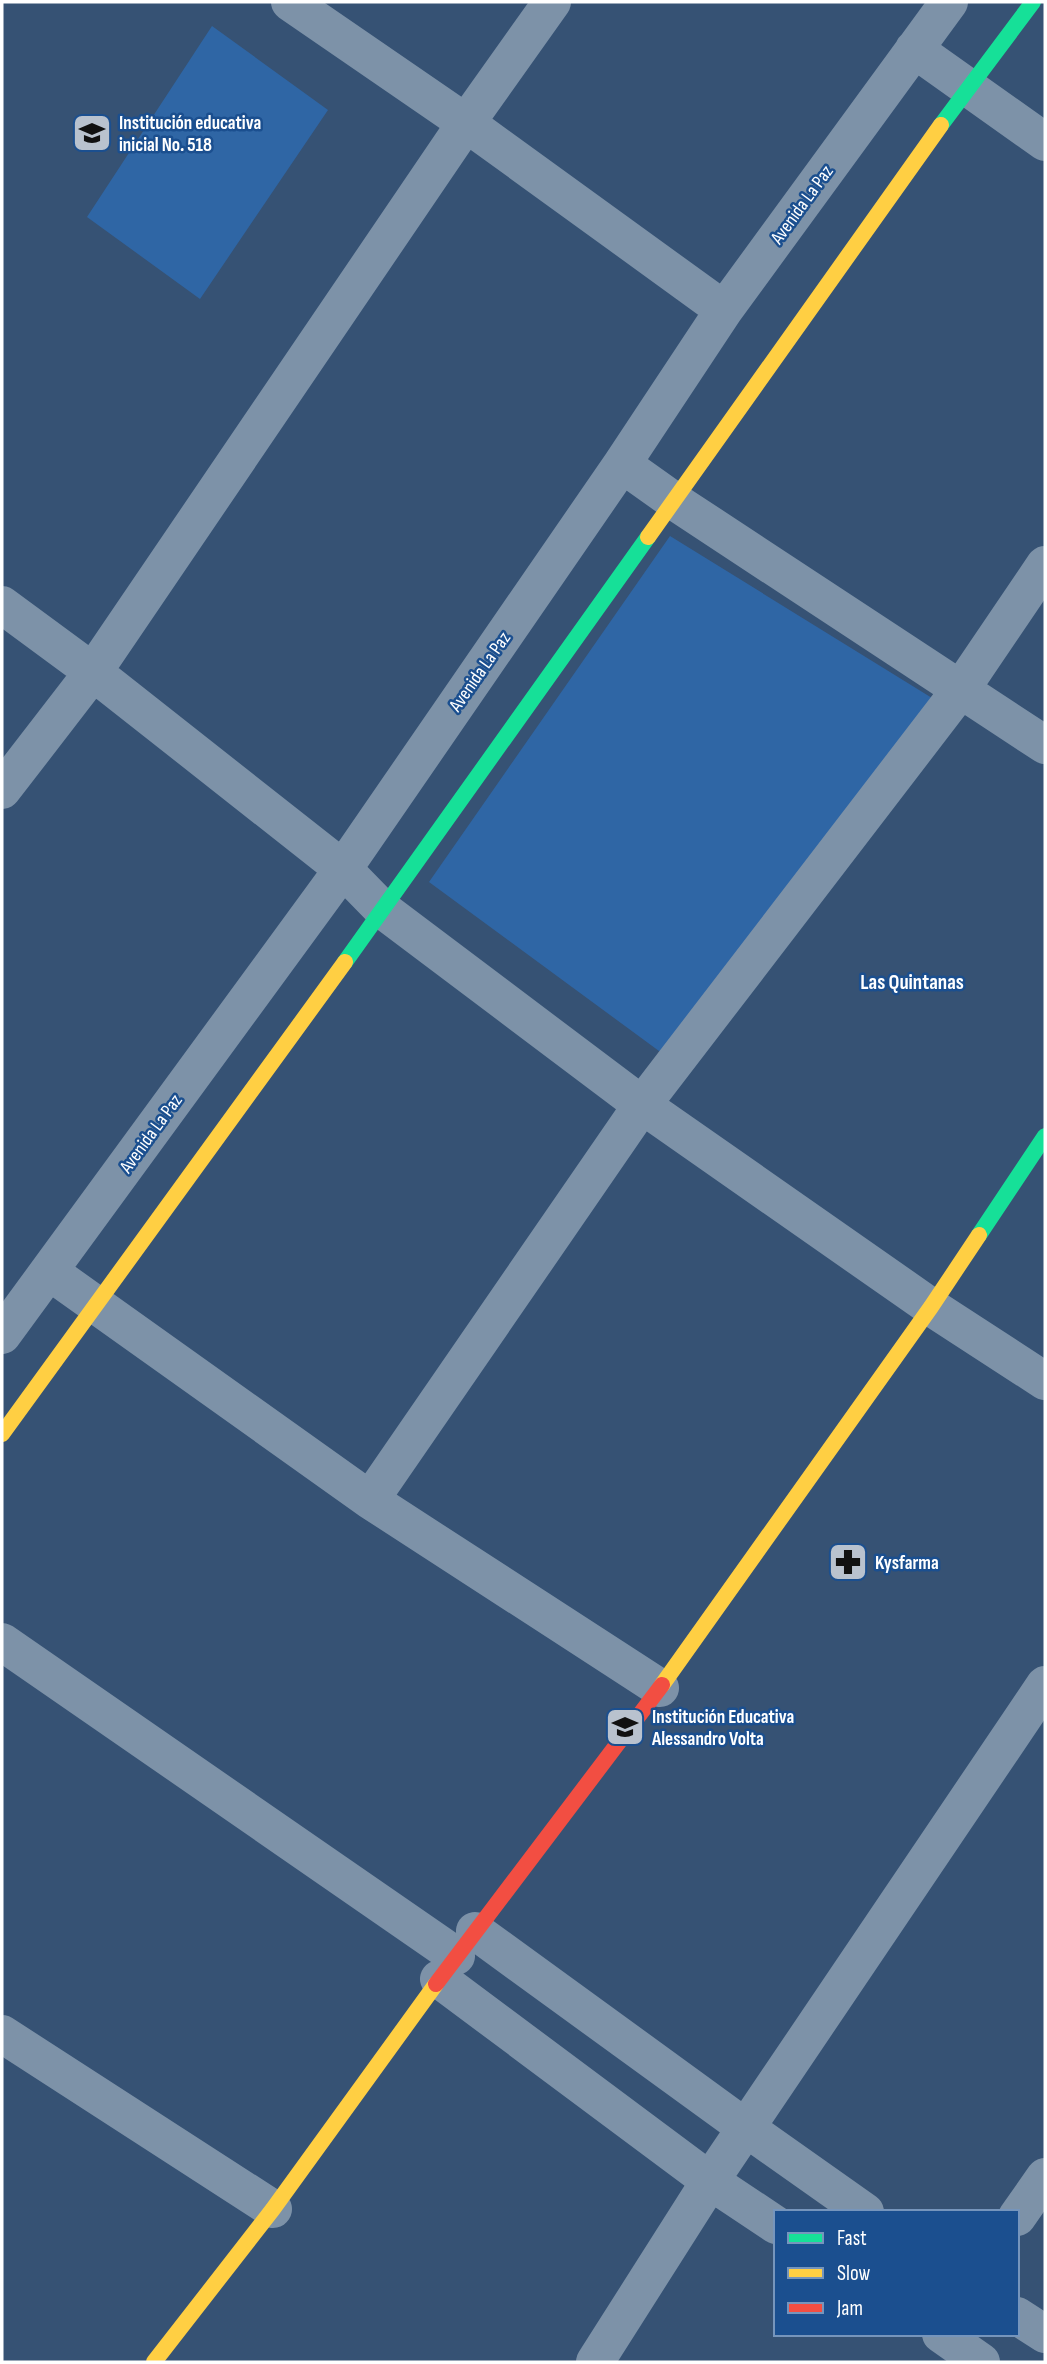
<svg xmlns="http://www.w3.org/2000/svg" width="1047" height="2364" viewBox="0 0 1047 2364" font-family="'Sofia Sans Condensed',sans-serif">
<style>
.green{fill:#2f66a5}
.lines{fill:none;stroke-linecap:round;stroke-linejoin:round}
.street{stroke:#7d92a8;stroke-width:38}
.fast{stroke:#16e098;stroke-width:16}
.slow{stroke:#ffcf43;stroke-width:16}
.jam{stroke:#f24e42;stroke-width:16}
.labels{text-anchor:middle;stroke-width:5;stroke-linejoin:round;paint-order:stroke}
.poi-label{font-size:19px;font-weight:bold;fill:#fff;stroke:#1b4f8f;text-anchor:start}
.street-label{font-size:19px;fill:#fff;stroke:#1b4f8f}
.neighbourhood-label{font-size:21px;font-weight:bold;fill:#fff;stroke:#1b4f8f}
</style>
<rect width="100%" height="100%" fill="#365274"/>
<path class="green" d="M212,26l116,84 -128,189 -113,-82z
M670,536l262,162 -258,364 -245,-180z"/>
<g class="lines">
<path class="street" d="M290,2l176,121 258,187
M914,49l131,93
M622,464l52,37 371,244
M2,605l91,67 250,197 40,41 259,195 289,202 114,74
M2,790l91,-118 373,-549 86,-121
M50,1272l320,228 290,188
M2,1335l341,-466 279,-405 102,-154 225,-308
M370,1500l272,-395 319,-416 84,-124
M2,1642l454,314
M475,1931l271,197 119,84
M439,1979l271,202 66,44
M2,2034l271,175
M1017,2217l28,-40
M1017,2316l28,18
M941,2334l40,28
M595,2362l115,-181 335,-496"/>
<path class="fast" d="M941,125l92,-123
M345,962l303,-425
M979,1235l66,-99"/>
<path class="slow" d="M648,537l293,-412
M2,1434l343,-472
M662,1685l269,-378 48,-72
M154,2362l119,-153 163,-225"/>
<path class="jam" d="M436,1984l226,-299"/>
</g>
<defs>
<g id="school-square" transform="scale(2.0125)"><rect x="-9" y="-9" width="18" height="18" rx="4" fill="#b9c2ce" stroke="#1b4f8f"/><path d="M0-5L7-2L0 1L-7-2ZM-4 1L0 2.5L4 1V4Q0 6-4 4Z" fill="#111"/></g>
<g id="pharmacy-square" transform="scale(2.0125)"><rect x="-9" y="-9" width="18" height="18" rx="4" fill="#b9c2ce" stroke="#1b4f8f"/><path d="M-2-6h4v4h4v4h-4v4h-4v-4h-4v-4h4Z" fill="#111"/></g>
</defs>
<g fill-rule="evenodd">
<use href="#school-square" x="92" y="133"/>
<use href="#pharmacy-square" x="848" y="1562"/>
<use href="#school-square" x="625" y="1727"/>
</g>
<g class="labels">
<g class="poi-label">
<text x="119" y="129">Institución educativa<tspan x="119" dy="22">inicial No. 518</tspan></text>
<text x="875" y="1569">Kysfarma</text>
<text x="652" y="1723">Institución Educativa<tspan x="652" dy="22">Alessandro Volta</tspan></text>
</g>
<g class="street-label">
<text transform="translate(801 204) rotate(-54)" y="7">Avenida La Paz</text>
<text transform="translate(479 671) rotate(-55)" y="7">Avenida La Paz</text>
<text transform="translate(150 1133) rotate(-54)" y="7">Avenida La Paz</text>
</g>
<g class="neighbourhood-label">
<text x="912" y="989">Las Quintanas</text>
</g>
</g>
<rect width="1047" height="2364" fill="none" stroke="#ffffff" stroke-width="7"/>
<rect x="774" y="2210" width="245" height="126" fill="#1b4f8f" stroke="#7695bc" stroke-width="2"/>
<rect x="788" y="2233" width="35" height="10" fill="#16e098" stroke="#7695bc" stroke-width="2"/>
<text x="837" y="2245" font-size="21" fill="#ffffff">Fast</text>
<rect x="788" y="2268" width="35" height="10" fill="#ffcf43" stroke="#7695bc" stroke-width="2"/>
<text x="837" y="2280" font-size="21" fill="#ffffff">Slow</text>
<rect x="788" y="2303" width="35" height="10" fill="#f24e42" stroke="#7695bc" stroke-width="2"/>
<text x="837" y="2315" font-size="21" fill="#ffffff">Jam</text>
</svg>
